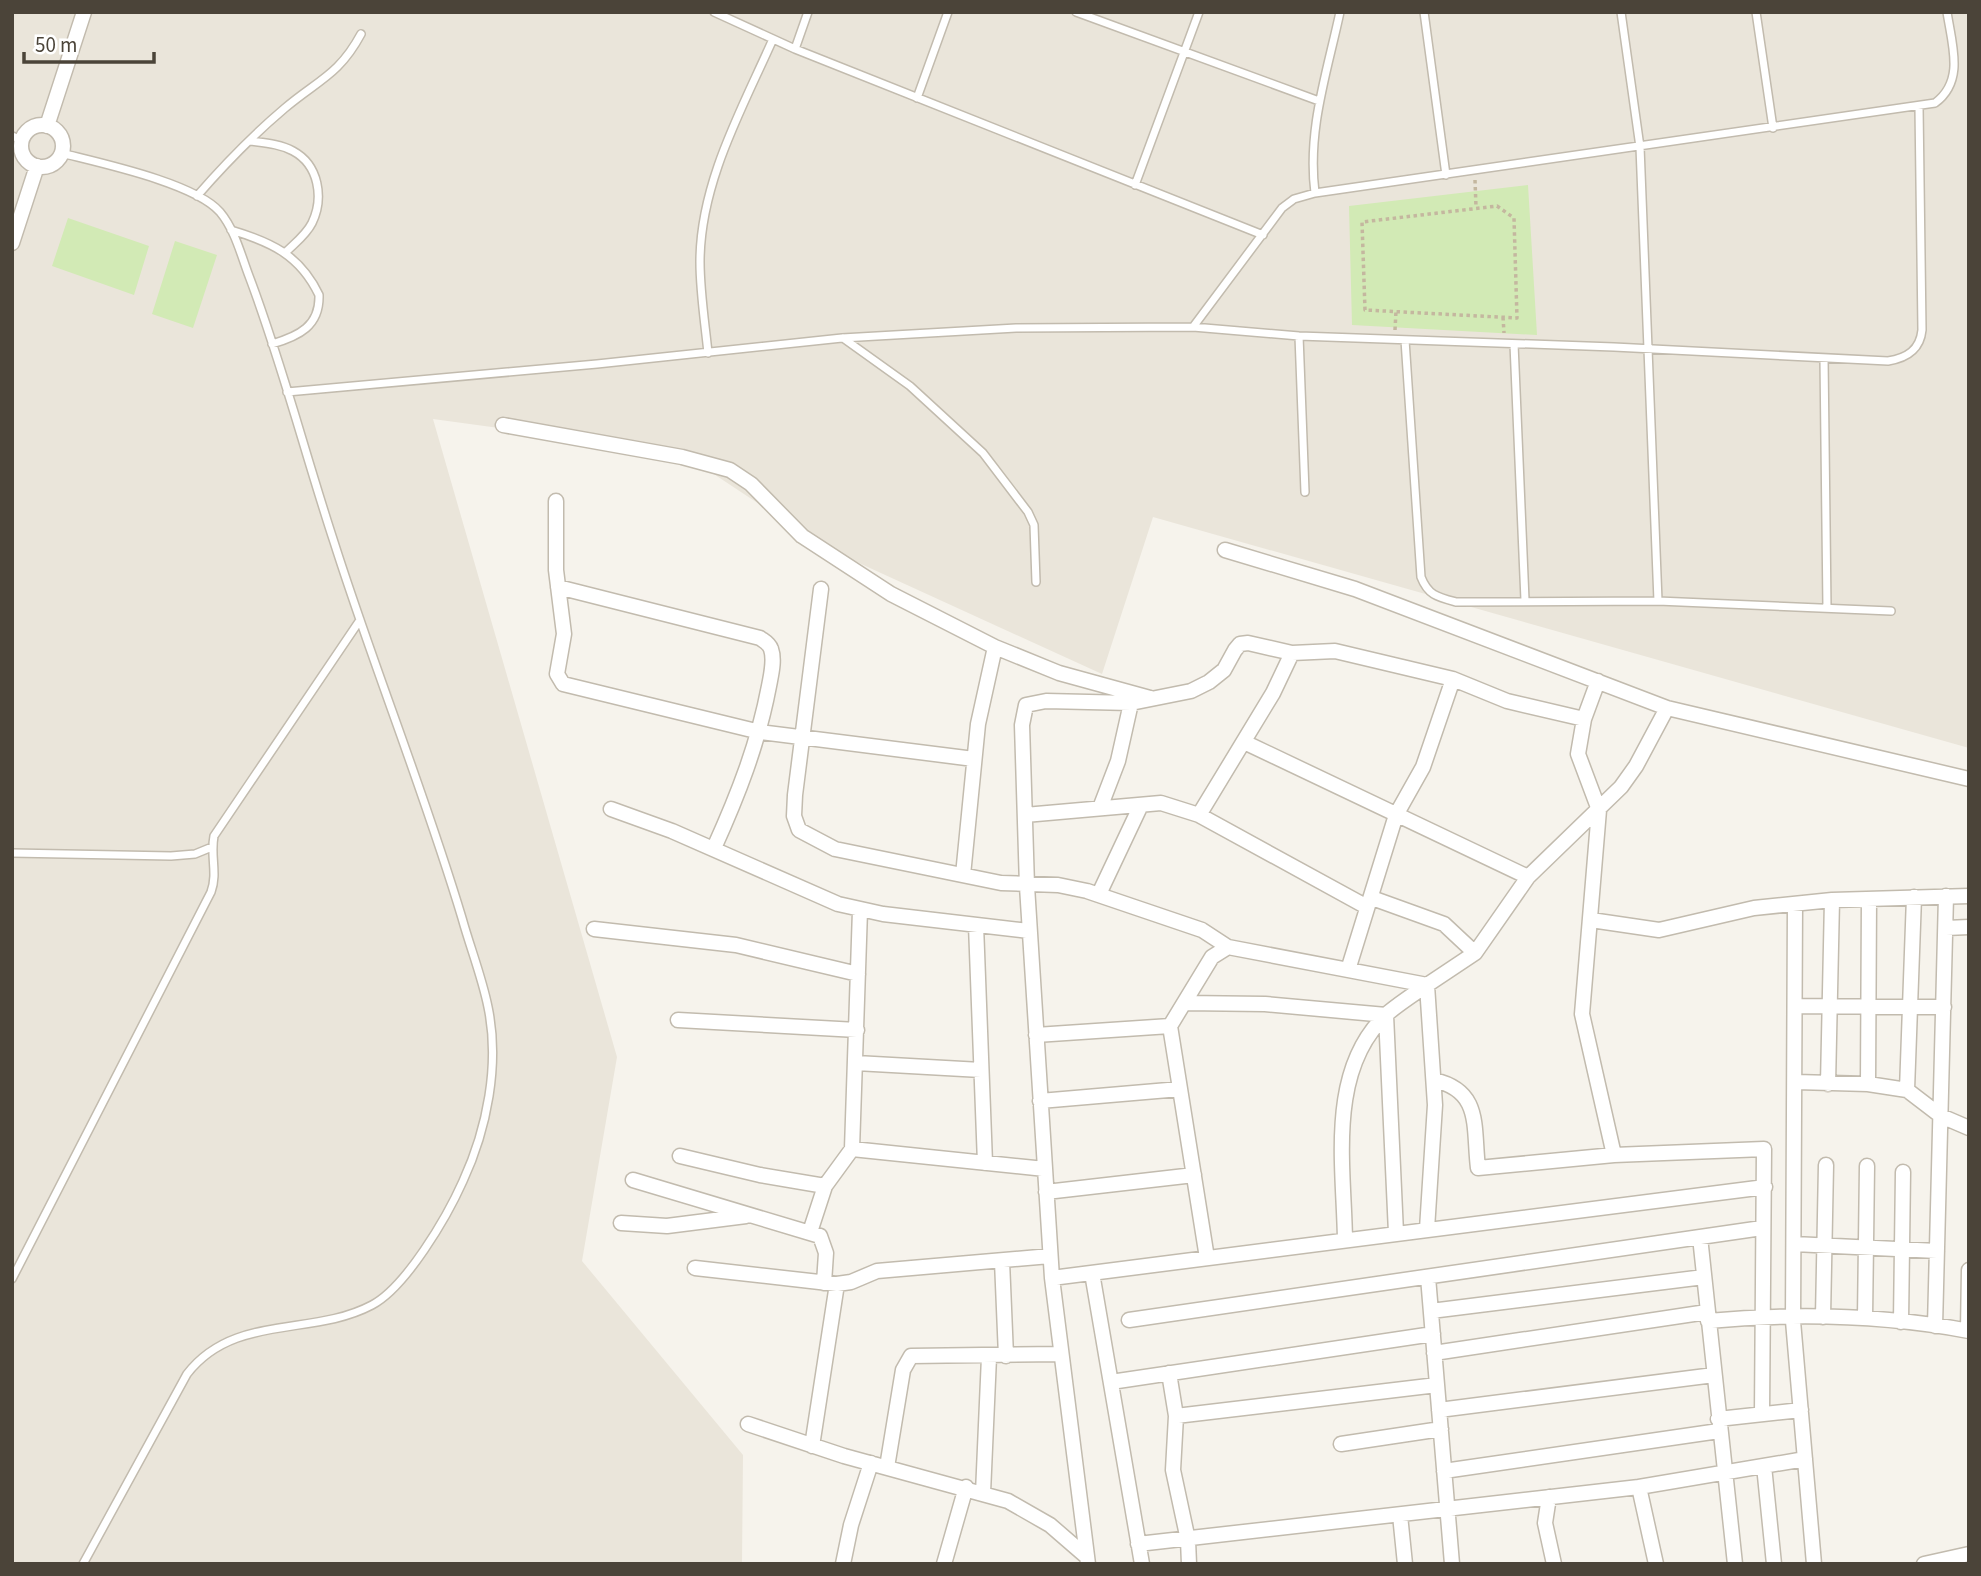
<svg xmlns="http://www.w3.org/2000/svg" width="1981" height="1576" viewBox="0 0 1981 1576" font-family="'Source Sans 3',sans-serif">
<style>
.residential{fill:#eae5da}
.green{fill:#d2eab5}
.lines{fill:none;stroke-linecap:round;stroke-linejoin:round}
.lane-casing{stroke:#c2bbae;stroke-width:10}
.street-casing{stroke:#c2bbae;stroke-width:17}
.path{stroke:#c4b79f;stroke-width:3.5;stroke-dasharray:3.5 3.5;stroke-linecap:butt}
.lane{stroke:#fff;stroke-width:7}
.street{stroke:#fff;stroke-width:14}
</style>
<rect width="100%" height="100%" fill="#f6f3ec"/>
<path class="residential" d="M12,12h1957v736l-816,-231 -51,157 -278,-127 -142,-94 -249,-34 184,638 -35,204 161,194 -1,109h-730z"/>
<path class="green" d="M1528,185l9,150 -185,-10 -3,-119z
M68,218l81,28 -15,49 -82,-29z
M175,241l42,14 -24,73 -41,-14z"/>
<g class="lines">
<g class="lane-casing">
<path id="lane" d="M714,12l81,37 468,186
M1076,12l243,89
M1424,12l22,163
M1621,12l19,135 18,454
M1756,12l17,116
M795,49l13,-37
M917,98l31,-86
M12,136l10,4
M250,141c15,2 30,3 43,10 26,14 31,47 19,72 -6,12 -17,20 -26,29
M61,153c39,10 134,30 159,59 15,18 21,43 29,64 33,87 56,178 85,266 40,126 90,249 128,376 8,29 20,59 26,89 12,57 -1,122 -25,174 -16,36 -57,106 -91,124 -60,32 -138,8 -185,69l-104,190
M1135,185l64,-173
M1315,193c-8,-63 12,-120 25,-181
M197,196c27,-31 56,-61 88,-88 33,-28 54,-33 76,-74
M231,230c40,12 69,25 88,65 1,31 -20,41 -47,49
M1193,327l89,-119 12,-9 21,-6 620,-90c30,-22 17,-58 12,-91
M1299,336l6,156
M843,338l67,48 73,67 45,59 6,13 2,57
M1405,340l16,237c7,18 16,20 35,25l202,-1 233,10
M1514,344l11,256
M708,353c-3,-30 -8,-61 -8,-91 0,-79 42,-153 73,-223
M1824,358l3,250
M287,392l310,-28 245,-26 174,-10 177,-1 106,9 315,11 274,14c19,-3 32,-11 34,-31l-3,-223
M12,853l159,3 24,-2 17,-7
M12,1279l199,-387c7,-19 -1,-36 3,-56l146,-216"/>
</g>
<g class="street-casing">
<path id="street" d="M21 146a21 21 0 1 1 42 0a21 21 0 1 1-42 0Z
M47,126l37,-114
M12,243l25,-77
M503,425l179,32 48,13 21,14 51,52 89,58 104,53 64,26 91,25
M556,501v69l8,64 -7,40 6,10 197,48 214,27
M1225,550l130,39 312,119 302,71
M558,587l202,51c4,3 9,5 11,11 4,11 0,26 -2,37 -11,58 -31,109 -55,162
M821,589l-26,206 -1,21 5,14 36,19 166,34 57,2 29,6 115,39 26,17
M1598,681l-14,38 -6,35 21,56 -17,204 32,141
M1244,742l284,135
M1100,808l18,-47 13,-58
M611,809l61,22 166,73 45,10 146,17
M1025,815l136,-12 38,12 168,92
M1199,815l74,-122 19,-40
M963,875l15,-151 17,-77
M1099,894l42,-89
M1372,898l72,26 31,29
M1795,904l-2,417 21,243
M1591,920l68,10 95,-22 78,-8 137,-4
M976,925l9,238
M1946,928l23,-1
M594,929l142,16 122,29
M1348,970l48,-155 27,-48 30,-88
M1427,985l8,120 -8,124
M1184,1003l81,1 121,11 10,218
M1797,1006l147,1
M678,1020l179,10
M1036,1035l134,-9
M856,1063l125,7
M1434,1080c48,11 39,46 44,88l136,-13 150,-6 -2,265
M1796,1082l72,2 39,6 34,26 28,12
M1828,1084l4,-184
M1868,1084l1,-185
M1907,1090l7,-193
M1040,1101l140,-12
M852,1149l193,20
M680,1156l80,19 65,11
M633,1180l187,56 6,17 -2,30
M1046,1192l148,-17
M621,1223l46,3 79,-10
M810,1232l15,-46 27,-37 8,-239
M1700,1237l35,327
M1345,1240c-1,-74 -19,-171 43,-227 12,-10 26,-19 39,-28
M1794,1244l143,7
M1207,1258l-37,-232 42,-69 16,-10 199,38 48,-32 53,-76 93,-90 15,-21 31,-58
M1002,1261l4,95
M695,1268l142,16 14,-2 26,-11 173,-15
M1092,1273l50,291
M1428,1277l24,287
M1052,1278l713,-91
M1431,1311l273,-34
M1823,1317l3,-152
M1865,1318l2,-152
M1129,1320l633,-92
M1708,1321c86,-8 175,-6 261,10
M1901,1322l2,-150
M1935,1326l11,-430
M1968,1330l1,-60
M1434,1353l273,-41
M1169,1373l7,43 -3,54 15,70 1,24
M1111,1382l322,-48
M1439,1410l275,-35
M1176,1416l261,-31
M1718,1419l83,-9
M748,1424l96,32 164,45 42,24 37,32
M1341,1444l100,-15
M812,1446l25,-162
M1764,1466l10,98
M887,1467l16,-97 8,-14 150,-2
M1444,1471l275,-40
M1639,1487l166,-28
M983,1493l6,-136
M1549,1497l-4,26 9,41
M1400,1515l5,49
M1138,1544l501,-57 17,77
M843,1564l8,-39 20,-62
M944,1564l22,-77
M1088,1564l-36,-286 -25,-392 -5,-161 4,-20 20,-4 85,2 60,-12 18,-9 15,-12 11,-20 5,-6 8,-1 44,10 43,-2 118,28 54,22 77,18
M1924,1564l45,-10"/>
</g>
<path class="path" d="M1475,180l1,27
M1497,206l17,12 3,100 -152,-8 -3,-88z
M1503,317l1,16
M1395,330l1,-19"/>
<use href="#lane" class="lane"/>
<use href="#street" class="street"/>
</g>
<rect width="1981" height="1576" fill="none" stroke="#4b4439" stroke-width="28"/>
<path d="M24 52v10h130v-10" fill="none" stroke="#4b4439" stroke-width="3.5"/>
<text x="35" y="52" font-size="21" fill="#4b4439" stroke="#ffffff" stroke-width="5" paint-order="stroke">50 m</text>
</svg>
